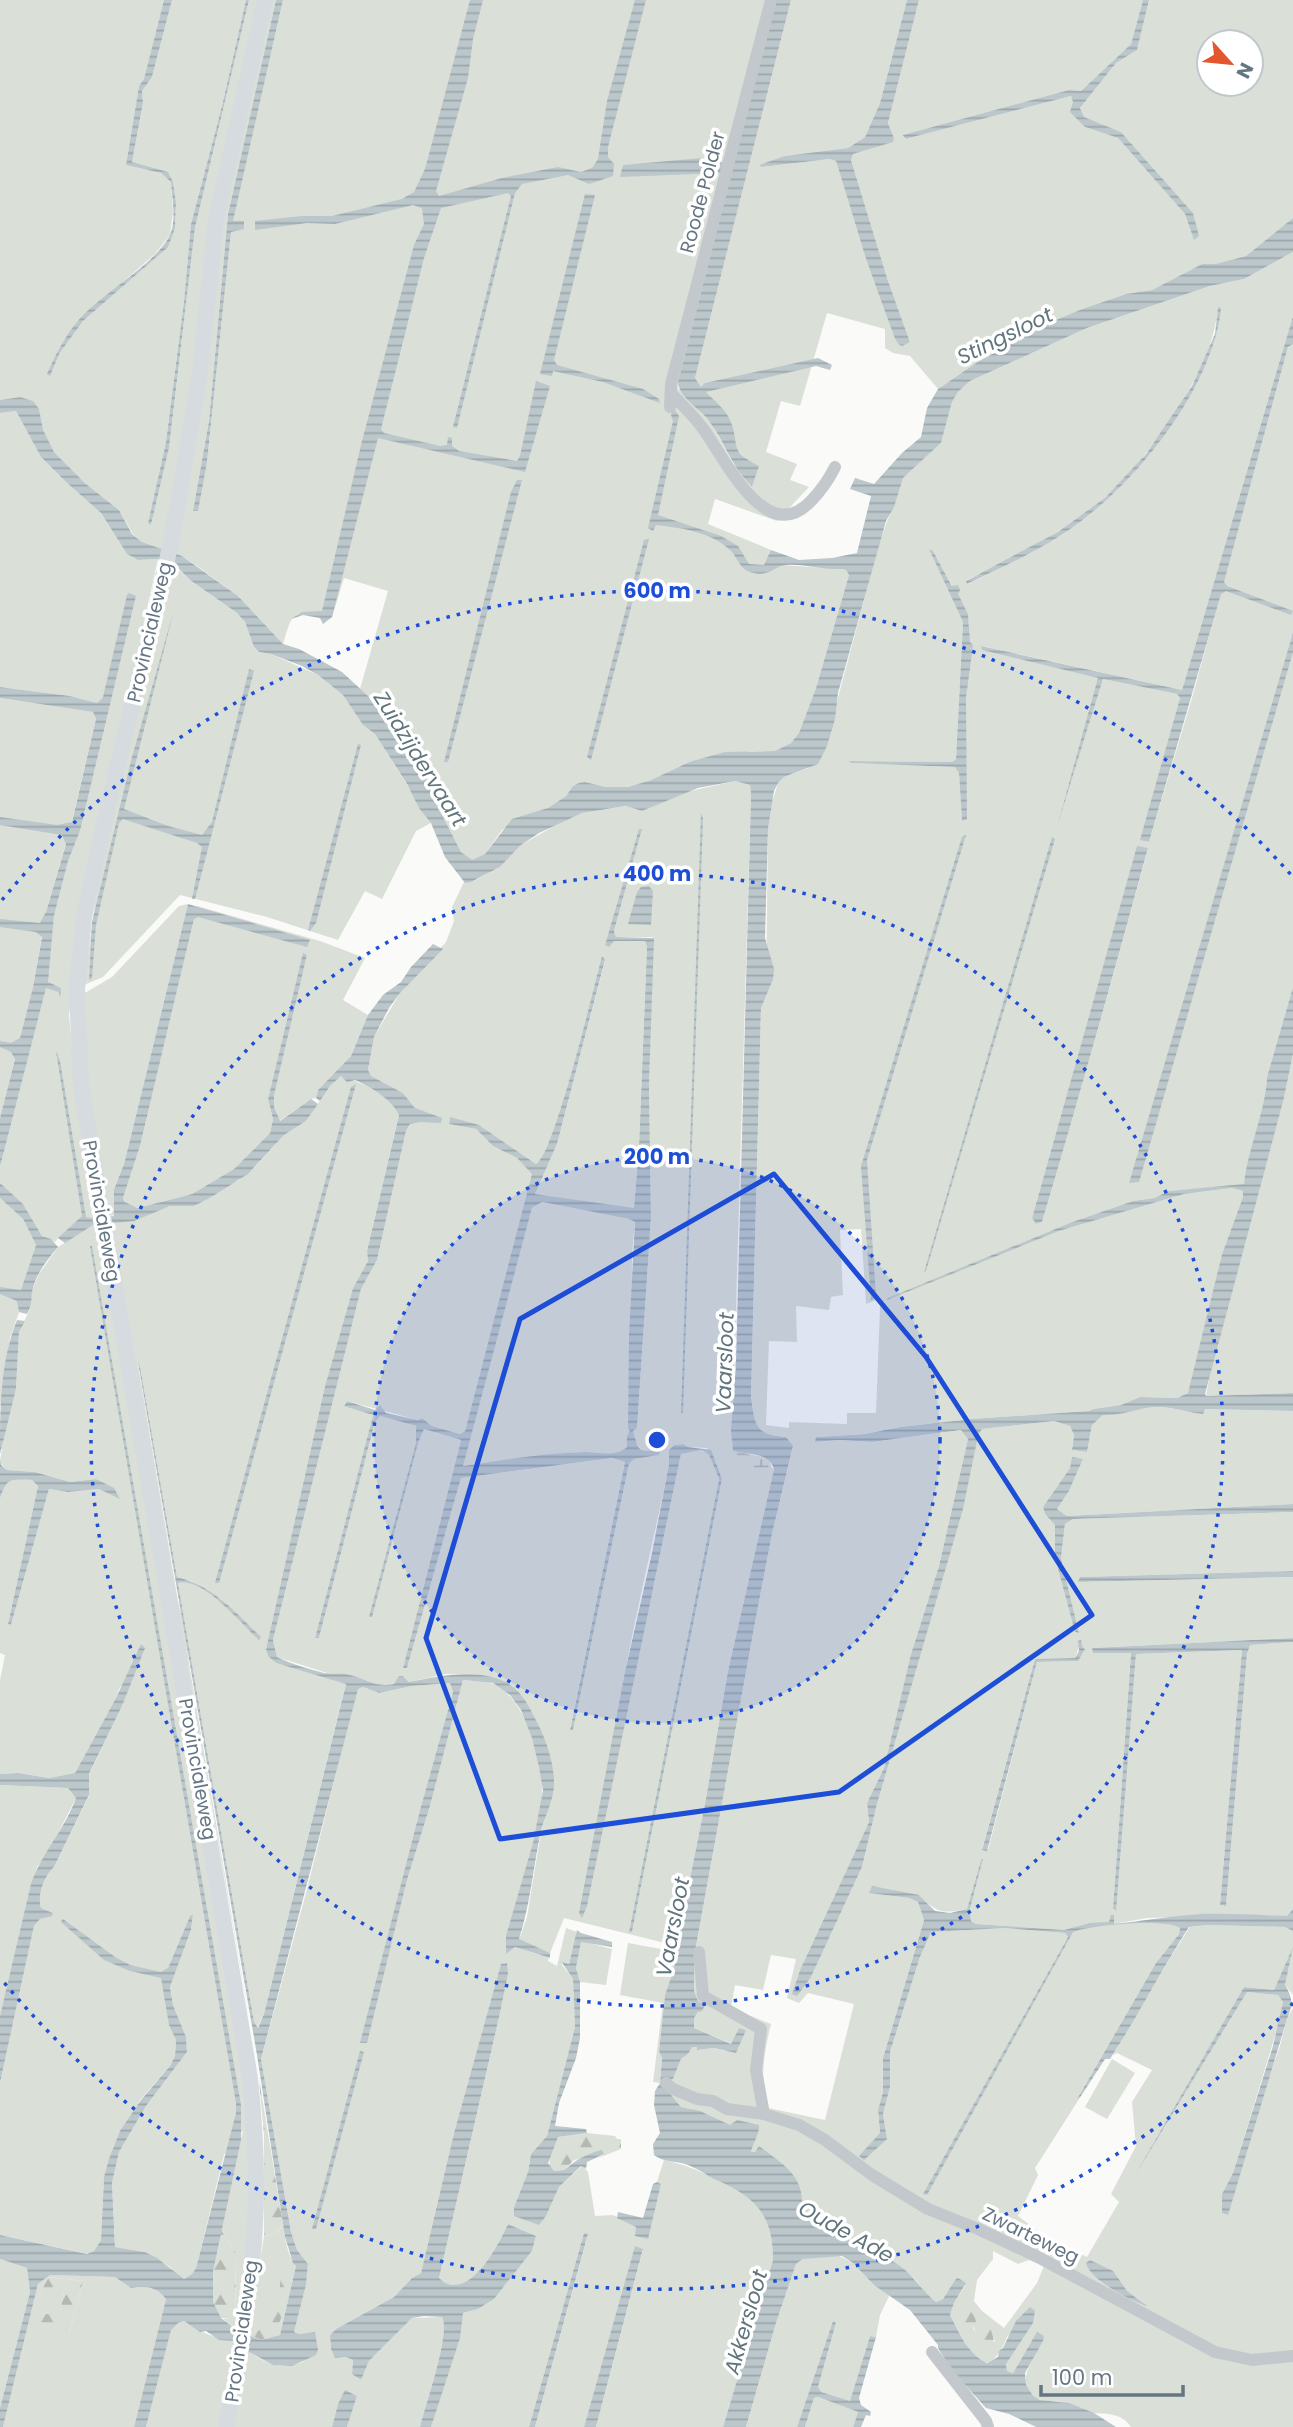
<svg xmlns="http://www.w3.org/2000/svg" width="1293" height="2427" viewBox="0 0 1293 2427" font-family="Poppins,sans-serif">
<style>
.grass{fill:#dadfd7;fill-rule:evenodd}
.forest{fill:url(#forest-firs)}
.wetland{fill:url(#wetland-marsh)}
.water{fill:url(#water-rules);fill-rule:evenodd}
.lines{fill:none;stroke-linecap:round;stroke-linejoin:round}
.minor{stroke:#c3c8cc;stroke-width:12}
.major{stroke:#d6dbdf;stroke-width:16}
.marked{fill:none;stroke:#1d4ed8;stroke-width:5;stroke-linejoin:round}
.ring{fill:none;stroke:#1d4ed8;stroke-width:3.5;stroke-dasharray:3.5 7}
.labels{text-anchor:middle;stroke-width:7;stroke-linejoin:round;paint-order:stroke}
.street-label{font-size:19px;fill:#657683;stroke:#fff}
.water-label{font-size:21px;font-style:italic;fill:#60757c;stroke:#fff}
.centre{fill:#1d4ed8;stroke:#fff;stroke-width:3.5}
.ring-label{font-size:21px;text-anchor:middle;font-weight:bold;fill:#1d4ed8;stroke:#fff;stroke-width:7;stroke-linejoin:round;paint-order:stroke}
</style>
<defs>
<pattern id="forest-firs" width="22" height="20" patternUnits="userSpaceOnUse" patternTransform="scale(1.75)"><rect width="22" height="20" fill="#dadfd7"/><path d="M5 1l3.5 6h-7zM16 11l3.5 6h-7z" fill="#b4b9b4"/></pattern>
<pattern id="wetland-marsh" width="20" height="14" patternUnits="userSpaceOnUse" patternTransform="scale(1.75)"><rect width="20" height="14" fill="#dadfd7"/><path d="M1 5h8M5 5V1M11 12h8M15 12V8" fill="none" stroke="#b4b9b4"/></pattern>
<pattern id="water-rules" width="6" height="5" patternUnits="userSpaceOnUse" patternTransform="scale(1.75)"><rect width="6" height="5" fill="#bbc7cb"/><path d="M0 2.5h6" fill="none" stroke="#9ca6aa"/></pattern>
</defs>
<rect width="100%" height="100%" fill="#fafaf8"/>
<path class="grass" d="M0,0h164l-20,80 -5,6 -13,79 35,8 10,9 2,31 -3,22 -15,19 -77,67 -19,33 24,-33 84,-74 8,-19 1,-26 -3,-20 -5,-9 -36,-11 11,-59 -1,-12 10,-14 20,-77h74l-24,106 -31,118 -7,77 -18,141 -18,81 3,2 18,-77 26,-220 54,-228h27l-48,214 -19,207 -16,90 14,-49 24,-231 12,-10 -11,1 51,-222h493l-98,388 33,35 23,42 13,-5 -12,-13 -4,-25 -5,-9 -23,-23 -8,-12 96,-378h116l-27,103 -15,34 -17,11 -64,8 -25,9 4,2 67,-8 6,2 30,98 32,85 12,-2 -22,-61 -37,-121 1,-6 40,-12 2,-4 -6,-15 31,-123h224l-12,44 -50,47 -12,-1 -165,45v4l167,-43 14,31 33,11 67,76 9,25 4,-3 -5,-23 -72,-81 -38,-15 -3,-9 36,-45 21,-13 12,-50h144v218l-47,38 -31,8h-13l-50,26 -26,4 -84,32 -66,37 -38,26 -28,-33 -17,-3 -8,-5v-19l-58,-16 -27,93 -19,-5 -15,51 31,12 -7,16 19,7 -32,34 -62,-22 -7,25 63,26 -2,8 14,7 57,4 6,1 3,5 -33,113 -17,45 -8,10 -16,8h-23l-63,11 -38,18 -23,7h-22l-21,-5 -12,4 -7,10 -18,12 -46,22 -17,24 -14,7 -10,-9 -22,-43 -5,-9v-14c-31,-27 -40,-72 -74,-97l28,-98 -44,-13 -12,39 -9,7 -2,-12c-32,0 -29,4 -38,32l-45,-48 -38,-28 -18,-12 -40,-14 -9,-8 -14,-24 -33,-26 -32,-32 -12,-22 -3,-21 -19,-12 -20,3zM1209,42h42v42h-42z
M1293,252v64l-111,374 -200,-44 1,4 116,28 -43,151 47,-150 74,15 3,4 -39,141 8,3 43,-144 96,-351 5,-3v643l-26,90c-2,36 -18,71 -23,108l-75,6 -15,7 -21,3 -61,21 -185,77 172,-68 125,-37 48,-6 11,3v6l-21,57 -32,134 -2,5 -11,5 -37,-1 -19,8 -28,4 -4,2 -118,8 -71,8 -35,7 -49,3v5l23,-2 33,2 90,-12 6,9 -29,127 -28,88 -27,114 -17,35 2,19 -69,148 -4,12 8,3 7,-8 51,-110 15,-63 74,-256 27,-112 4,-7 72,-8 16,5 4,9 -2,15 15,2 5,-27 11,-10c19,0 34,-7 51,-8 18,-1 33,7 51,2l88,2v93l-226,12 -10,-7 12,-18 14,-32 -11,-1 -2,10 -27,39 2,7 10,11v33l20,74 4,1 -18,-75 4,-34 8,-5 220,-7v59l-212,6 -2,5 214,-5v61l-201,10 2,5 37,-1 -18,257 2,2 21,-257 106,-4 -22,255 6,1 21,-252 3,-9 43,-3v267l-6,7 -89,-2 -16,3 -35,1 -34,6 -24,-1 -25,7 -88,-6 -5,-3 -1,-12 13,-50 -2,1 -14,49c-25,5 -30,4 -48,-14l-49,-2 39,5 9,4 6,18 -41,138v34l-5,18 2,23 7,6 -4,-25 7,-27v-35l30,-95 11,-25 74,-4 60,5 3,4 -144,256 2,2 146,-263c18,-8 93,-15 108,-5l-1,7 -23,29 -78,134 3,-1 -46,72 3,7 -20,41 30,23 39,18 32,-55 -8,-8 25,-48 -4,-44 20,-32 -35,-17 -4,2c26,-43 49,-86 77,-128l17,-2 78,2 8,4v64l-8,-10 7,-35 -18,40 -30,-3 -86,151 89,-146 31,3 5,7 -1,11 -49,160 -11,21v19l58,-167 7,-27 6,-11v419h-162c-9,-14 -24,-13 -38,-14 -11,-2 -20,-9 -31,-11 -6,-1 -14,0 -21,-2 -31,-9 -7,-43 2,-59l-6,-8 -24,40 -6,-2 -1,-7 10,-17 -8,-12c-23,57 -41,11 -58,-20l4,-12 11,-17 -10,-6 -12,19 -7,3 -11,-10 -11,-14 -41,-29 -50,-23 -17,-14 -4,-6 -2,-18 -20,-26 -21,-15 -4,5h-4l1,-7c-22,-20 -40,-32 -71,-38l-13,-16 -3,-9 8,-3 8,-20 7,-5 4,-8h5v4l17,-2 11,3 21,-21 -7,-2 -7,16 -38,-16v-10l4,-6v-11l-4,-10v-34l62,-340 16,-83 21,-87 -7,-10c-32,-2 -31,-13 -35,-41l10,-388 5,-15 2,-164 4,-26 6,-20 6,-6 25,-9 27,-63 44,-164 23,-63 38,-35 11,-41 6,-10 12,-11 117,-53 123,-42 34,-7zM1218,308h2c-2,38 -20,71 -41,103 -27,42 -58,81 -99,111 -34,26 -74,43 -112,62l-1,-4c46,-24 98,-47 138,-82 27,-24 48,-53 68,-83 23,-34 40,-65 45,-107zM930,550l3,1 35,63 2,37 -4,47 -4,122 -3,-48 -4,-5 -104,-4 -1,-2 102,1 4,-3 7,-137zM1137,847l11,2c-34,125 -69,249 -106,373l-6,2 -4,-6zM861,1229l5,75 13,-5 1,8 -4,106h-29v11l-58,-2v6l-23,-3 3,-84 28,1 -1,-36 33,4 2,-13 12,-2 -3,-65zM1081,1641l2,7 -5,13 -41,1 -49,188 -6,-1 53,-190 40,-1zM771,1955l25,4 -9,39 12,5 9,-10 46,11 -29,116 -57,-12c-9,-29 -4,-55 3,-84l-40,-16 4,-23 28,5zM993,2251l25,13 11,-4 15,6 -7,17 -33,45 -22,-17 -8,-10 3,-21 16,-21zM970,2300c1,7 3,28 6,33h6l7,-7 6,15 -17,12 -21,-39z
M16,411l25,46 25,25 35,31 26,41 11,6 20,-1 -61,274 -28,182 5,53 22,151 -38,19 -3,4 -13,-6 -19,-32 -21,-18 -2,-3v-16l47,-184 7,-67 14,-56 12,-29 56,-235 -33,101 -6,6 -27,-7 -70,-9v-274z
M169,561l21,19 47,33 8,9 9,25 5,5 12,2 47,21 25,20 20,30 12,9 56,89 -15,8 -34,68 -17,-8 -27,49 -71,-23 -87,-22 -77,82 -19,8 13,-96z
M0,698l93,14 3,7 -26,110 -24,83 -13,75 -33,131z
M735,781l15,4 1,9 -19,650 42,25 -46,202 -23,133 -28,139 -3,-2 -13,1 -97,-24 -14,35 -31,-13 8,-23 14,-85 10,-32 -29,-103 -44,-22 -33,-1 -36,8 -6,-6 -9,8 -11,2 -11,-1 -25,-11 -20,-1 -50,-16 -4,-17 88,-351 16,-29 29,-129 8,-14 1,-9 -12,-15 -33,-17 -2,-6 6,-33 26,-44 46,-51 8,-21 -2,-14 12,-25 12,-2 24,-13 21,-22 42,-24 19,-8 45,-7 15,5 44,-19zM642,829l-28,102 2,6h37l-4,148 2,133 -14,210 -4,3c6,20 4,19 26,20v4l-25,4 -5,5 -56,266 -3,-1 55,-267 -13,-4 -151,20 -54,190h-4l58,-228 -37,-11 -6,14 -2,-17 -36,-10 -5,6 -56,216h-4l58,-223 -29,-10 3,-4 71,19 4,-2 10,8 28,8 5,-3 68,-257 -16,-16 -24,-12 -17,-17 -27,-5 1,-6 29,7 57,39c19,-11 57,-176 66,-207l3,4 -48,183 -22,50 99,15 5,-63 8,-199 -2,-6h-31l-9,4zM683,1444l5,3 19,1 15,31 -90,453h-3l90,-453 -10,-24 -7,-5 -21,4 -27,130 -35,127c12,-83 34,-165 50,-247v-14l5,-5z
M188,904l-64,260 -10,24 1,28 -4,-1 -26,-147 -2,-74 29,-17 67,-71z
M197,906l123,35 45,17 -22,42 25,15 -17,41 -33,34 -2,8 -5,1 -32,22 -5,-14 -1,-12 34,-140 -4,-1 -35,145 5,20 -3,14 -36,36 -42,25 -56,14 -9,-4 -4,-6 17,-52z
M1293,1054v339l-87,3 6,-33 72,-265z
M341,1076c18,5 50,20 58,38l-32,137 1,10 -15,27 -28,98 -59,263 2,7 8,7 70,20 -82,331 -7,14 -3,-6 -76,-439c14,-5 30,10 41,18l3,-1 -31,-19 -14,-4 -37,-211 -2,-2 40,237 7,28 4,35 62,365 -141,-806 60,-17h24l14,-7 21,-15 9,-3 18,-15 28,-31 22,-14 24,-35z
M0,1198l23,21 13,26 -18,56 1,11 -9,26 -10,71z
M542,1202l87,17 6,3 -3,32 -1,176 -4,6v11c-13,11 -28,4 -43,5 -40,2 -81,9 -122,14l70,-258z
M99,1224l147,841 8,120 -16,146 -15,-12 12,-2 1,-64 -15,-23 22,-100 -19,25 -28,113 -4,6 -8,5 -4,-1 -10,-11 -25,-15 -30,-5v-5l-3,-59 7,-31 27,-46 41,-54 -1,-15 -13,-32 -3,-18 21,-57 2,-14h-3l-22,52 1,57 7,15 -1,16 -5,10 -30,34 -36,77 -3,63 -7,11 -6,3 -88,-19v-152l34,-157 6,-7 13,-6 -12,-5c-4,-13 3,-32 13,-41l35,-71v-21l33,-69 13,-37 -16,20 -3,9 -41,75 -26,5 -31,-5 -18,1v-94l5,-25 -5,-2v-154c7,-22 10,-19 32,-19l6,6 -30,138 3,1 38,-136 19,3 31,-3 21,9 -24,-19 -26,3 -35,-10 -28,-2 -7,-7 3,-24 13,-50 3,-57 11,-23 2,-19 7,-16 19,-27 35,-22z
M463,1680c11,2 26,0 36,7 27,16 45,75 43,105 0,10 -3,21 -5,31 -8,44 -20,87 -31,130l9,-6 34,11 -1,3 9,5 9,-38 11,4 -8,32 -7,-3v4l11,14 2,48 -28,109 -16,18 -3,18 -14,35 32,9 13,-29 23,-21 6,6 7,44 18,-1 23,12 11,12 14,-55 -4,-2 7,-22c19,4 33,10 50,18 40,18 59,35 59,82l-50,167h-127l47,-177 -8,-3 -51,180h-49l53,-192 -4,-2 -55,194h-98l32,-114 15,-4 16,-10 38,-48 4,-15 -28,-12c-10,20 -40,82 -69,54l61,-265 8,-39 -2,-11 -5,2 -47,168 -33,140 -9,5 -18,19 -58,32 -6,6 1,14 4,9 11,-1 7,3 -1,14 9,6 8,-19 43,-43 30,-1c9,16 -17,89 -22,110h-73l10,-31 -19,8 -6,23h-100l14,-78c19,15 33,21 57,13l12,-30 -16,2 -5,-2 12,-47 2,-21 -11,-14 -6,-18 -30,-173 45,-166 51,-204 6,-2 16,6 33,-7 38,-3 3,9 -33,118 -59,232 5,1 41,-163 23,-74z
M0,1785l68,3 8,10 -29,57 -10,12 -37,149z
M581,1941l31,8 -6,36 -26,-3 -4,-14z
M628,1943l33,6 15,6 -2,13 -9,27 -6,56 3,7 -2,25 -7,-1 10,-79 -43,-8z
M1112,2059l23,14 -28,46 -22,-12z
M283,2224c2,14 4,31 13,42l-16,69 -19,5 -12,-5 15,-99c8,0 15,-4 19,-12z
M837,2255l16,8 21,22 16,9 -10,21 -4,22 -6,-1 -20,66 -30,-10 -2,-5 18,-64 -3,-2 -36,106h-51l30,-104 20,-59 7,-5z
M0,2259l27,9 3,24 -30,116z
M50,2275l65,2 16,11c14,-2 25,-2 35,11l-32,128h-131l35,-143zM49,2277l34,4 -13,50 -36,-19 25,5 5,-24 -26,3z
M184,2321c16,11 33,19 53,20l-15,86h-76l25,-98 7,-6z
M818,2397l40,15 -5,15h-48l9,-29z"/>
<path class="forest" d="M259,2079l24,145c-5,8 -10,12 -19,12v-101z
M587,2133l28,3 2,3h4v10l-23,9 6,-4 -30,6 -10,10 -10,1 -4,-4 -1,-10 9,-20z
M221,2230l15,23 -1,65h-14c-19,-22 -6,-63 0,-88z
M289,2256c9,24 -5,56 -15,79l-13,5 -8,-4 2,-5 13,-3c17,-22 7,-56 21,-72z
M49,2277l34,4 -13,50 -39,-10 3,-9 25,4 5,-23 -8,5 -18,-2z
M962,2299l8,1 6,21 -3,7 3,5h6l7,-8c5,13 9,22 -2,32l-9,-4 -22,-39z"/>
<path class="wetland" d="M733,1451c30,9 46,-3 35,38l-2,-7z"/>
<path class="water" d="M164,0h8l-20,77 -10,14 1,12 -11,59 36,10 5,10 3,20 -1,26 -7,19 -85,74 -24,33 -9,22 -3,-2c8,-18 17,-36 30,-52 23,-28 75,-55 92,-85 8,-15 3,-39 2,-55l-10,-9 -35,-8 13,-79 5,-7z
M246,0h3l-54,228 -26,220 -18,77 -3,-2 18,-81 18,-141 7,-77 31,-118z
M276,0h7l-50,221h11v8l-13,3 -24,230 -9,49h-5l16,-90 19,-207z
M470,0h13l-10,39 -5,39 -32,113 3,5 63,-18 56,-11 23,5 11,-4 6,-9 9,-58 28,-101h11l-38,147v10l6,7 -1,12 -24,8 -21,-9 -46,9 -7,9 -58,235 -4,-1 58,-231 -3,-3 -67,15 -17,50 -43,171 3,4 56,13 7,-1 1,-8 4,1v8l7,5 58,10 3,-5 16,-75 14,5 -25,86 -147,-34 -46,179 -9,7 -3,-6 -17,-3 -12,4 11,-7 20,-1 40,-170 52,-196 10,-21 -2,-16 -9,-3 -78,19 -28,-1 -52,7v-9l47,-5h30l70,-17 12,-7 11,-23z
M776,0h15l-96,378 6,9 4,-4 113,-25 14,7 -2,5 -14,-4 -110,26c8,9 21,18 25,30 9,25 -3,28 28,44l-7,20c-21,-19 -27,-44 -43,-65 -9,-13 -30,-23 -31,-39z
M907,0h12l-31,123 6,15 -1,4 -40,12 -2,6 37,121 22,61 -8,4 -4,-2 -4,-8 -28,-77 -30,-98 -6,-2 -68,8 -3,-2 25,-9 64,-8 17,-11 15,-34z
M1143,0h6l-12,50 -21,13 -36,45 4,9 37,15 72,81 6,23 -5,4 -9,-26 -67,-76 -33,-11 -15,-15 3,-10 -2,-6 -166,43 -2,-4 166,-45 12,1 50,-47z
M714,157l10,7 -2,9 -102,4 3,-12z
M585,194l10,1 -41,165 3,5 86,24 16,10 1,4 -57,-21 -50,-11 -1,5 -12,-2z
M1293,218v34l-49,27 -34,7 -123,42 -117,53 -12,11 -6,10 -11,41 -38,35 -9,29 -8,14 -48,172 -3,26 -8,27 -9,18 -34,13 -6,6 -4,8 -6,38 -3,109 9,31 -1,10 -12,29 -10,388c4,28 3,39 35,41l7,9 -21,88 -16,83 -62,340v34l4,10 7,4 -3,6 -4,1 -4,6v10l37,16 8,-16 7,2 -10,23 -22,-5 -17,2v-3h-5l-4,7 -7,5 -8,20 -8,3 3,9 13,16 19,4 30,14 7,-5 22,5c0,11 -6,17 -8,27h4l4,-6c15,12 35,23 41,42 3,10 0,17 8,25 24,24 61,31 89,51 16,10 24,26 39,38l7,-3 12,-19 3,-2 8,5 -12,20 -4,12c9,17 18,40 37,48l11,-6 1,-6 4,-3 13,-27 14,-14 5,4 -2,12 -27,41 1,7 6,2 24,-41 7,4 -1,5 -18,32 1,12 7,11 7,4 29,3 25,10 22,14h-80l-27,-13 -23,-6 -35,-39 -13,-21v-3l-28,-35 -36,-25 -21,-22 -11,-7 -39,3 -7,5 -20,59 -30,104h-23l50,-167c0,-47 -19,-64 -59,-81 -9,-5 -19,-12 -29,-15 -10,-3 -22,-2 -31,-9l-1,-11 7,-11 -6,-28 1,-14 5,-8 2,-25 -3,-7 6,-56 9,-27 3,-25 28,-139 23,-133 46,-202c-5,-17 -26,-14 -41,-18l-2,-20 5,-68 15,-569 -1,-9 -15,-4 -37,7 -56,23 -16,-5 -44,7 -43,20 -18,12 -21,22 -29,15 -6,1 -20,-26 -14,-34 -12,-15 -12,-24 -32,-50 -12,-9 -20,-30 -25,-20 -16,-9 -31,-12 -12,-2 -5,-5 -9,-25 -8,-9 -47,-33 -16,-16 -16,-5 -20,1 -11,-6 -26,-41 -35,-31 -25,-25 -25,-46 -16,2v-13l20,-3 13,4 6,8 4,21 11,22 32,32 33,26 13,24 10,8 40,14 56,40 45,48 16,5 43,23 37,34 17,32 23,32 15,16v14l5,9 22,43 11,8 13,-6 27,-35 36,-11 18,-12 7,-10 6,-3 6,-1 21,5h22l23,-7 38,-18 36,-10 50,-1 16,-8 8,-10 17,-45 33,-113 -3,-5 -6,-1c-18,1 -37,-6 -55,-4 -12,2 -17,13 -35,7 -10,-3 -12,-13 -18,-20 -19,-20 -50,-24 -76,-27l-3,6 -5,-3 25,-107 -2,-6 3,-6 5,7 -21,99 63,21 17,10 11,18 15,1 7,-15 28,10 33,-2 25,-5 14,-57 -21,-7 5,-11 19,6 28,-31 19,-16 6,-29 11,-19 38,-26 66,-37 38,-16 46,-16 26,-4 50,-26h13l31,-8z
M1218,307l3,1c-7,76 -81,170 -141,214 -34,26 -74,43 -113,62l-1,-3 92,-49 47,-34 41,-44 46,-68 23,-52z
M1293,316v28l-5,3 -64,235 3,4 66,25 -2,4 -65,-24 -5,3 -72,248 -9,-2 40,-142 -3,-4 -74,-15 -47,151 42,-152 -116,-28 -1,-4 201,44z
M517,480h5l-74,282h-4l67,-270z
M649,539l-58,221 -4,-3 57,-217z
M929,549l4,2 19,35 6,-1 2,5 -2,4 10,20 2,28 3,3 -7,53 1,121 -5,2 -3,-48 -4,-6 -104,-4 -2,-2 103,1 4,-3 7,-137z
M129,593l7,3 -56,235 -12,30 -14,55 -6,66 13,6 -1,10 -1,-6 -13,-4 -46,179v-49l15,-59 -4,-7 -11,-5v-6l11,2 9,-5 13,-51 9,-50 -6,-5 -36,-5v-8l40,4 6,-11 20,-68 -4,-9 -62,-10v-8l57,8 15,-3 24,-103 -3,-7 -93,-14v-11l70,9 27,7 6,-6 24,-102z
M174,610l-50,199 44,17 34,9 10,-13 37,-153 5,2 -59,228h-3l10,-52 -5,-4 -74,-24 -4,4 -23,102 -4,53 -3,2 3,-58 40,-165z
M1293,633v19l-154,530 -10,1z
M358,744l3,1 -45,178 -6,8 -2,-1z
M701,813l2,6 -20,594h-2z
M639,829h3l-28,102 2,6 38,1 -5,147 2,133 -14,210 -4,3c7,21 2,19 27,20l-1,4 -25,4 -5,5 -56,266h-3l55,-268 -13,-4 -151,20 -54,190h-4l58,-228 -37,-11 -6,14 -46,174h-3l47,-174v-17l-36,-10 -5,6 -56,216h-4l58,-223 -29,-9 3,-5 28,9 5,-5 6,8 32,7 4,-2 10,8 28,8 5,-3 67,-257 -15,-16 -24,-12 -17,-17 -27,-5 1,-7 29,8 57,39c18,-9 58,-178 66,-208l3,4 -48,184 -22,50 99,14 5,-62 8,-199 -2,-6h-31l-5,6 -4,-2zM542,1202l87,17 6,3 -6,113 -1,94 2,1 -3,6v11c-13,11 -28,4 -43,5 -40,1 -81,8 -121,14l69,-258z
M966,835l-99,325 9,137 -5,3 -10,-134 101,-329z
M1052,837l3,2 -129,432 -2,1z
M1137,846l11,2c-34,125 -69,250 -106,374l-6,2 -4,-6z
M649,886l4,5 -2,34 -23,-1 9,-32 4,-5z
M188,904l122,36 -3,7 -109,-30 -4,2 -54,227 -17,52 2,4 12,6 55,-14 42,-25 36,-36 3,-14 -5,-20 35,-146 4,2 -33,140v12l6,14 31,-22 7,5 -12,17 -22,14 -36,39 -40,25 -14,7h-24l-36,15 -41,4 -28,18 -7,-5 24,-22 -26,-165 4,10 26,156 10,2 18,-3v-27l10,-25z
M433,944l10,5 -43,44 -11,15 -15,29 -6,33 3,6 32,17 12,15 27,10 -1,5 -21,-1 -10,2 -4,7 -29,129 -16,29 -88,351 4,17c15,7 31,12 47,16 8,1 15,0 22,1 20,4 27,14 48,10l5,-8h4l6,6c30,-6 77,-16 104,5 12,9 19,26 26,39 8,17 15,38 15,57 0,18 -10,34 -14,52 -7,35 -10,70 -21,104l31,14v5l-35,-11 -9,7v-18l27,-93 10,-53 -4,-23 -7,-29 -11,-28 -11,-15 -17,-12 -30,-3 -33,126 -23,74 -40,163h-7l60,-233 33,-118 -3,-9 -38,3 -33,7 -16,-6 -5,2 -97,370 30,173 6,18 11,14 -2,21 -12,47 5,2 16,-2 3,18 -2,5 -24,11 -19,-1 -24,-13 -12,-11 -18,-1 -13,-9 -6,1 -16,-11 -6,2 -7,7 -25,97h-12l32,-128c-10,-13 -21,-13 -35,-11l-16,-11 -65,-2 -12,9 -35,143h-3v-19l30,-116 -3,-24 -27,-9v-24l87,19 7,-3 7,-11 3,-63 5,-18 11,-28 21,-31 29,-34 5,-10 1,-16 -7,-15 -8,-47 -31,-7 -26,-11 -43,-38 2,-3 52,38 15,8 31,7 7,-4 22,-52 3,-1 -2,15 -21,57 3,18 13,32 1,15 -41,54 -27,46 -7,31 3,64 30,5 12,6 27,21 8,-5 4,-6 40,-155v-10l-146,-857h2l149,859v35l-28,131v31l8,16 17,13 23,9 19,-5 16,-69 -3,-3 -8,-26 -28,-182 -119,-693 2,4 37,211c36,9 58,35 84,60l-2,3c-16,-15 -58,-65 -81,-57l76,439 4,6 6,-14 82,-330 -70,-21 -8,-7 -2,-7 59,-263 28,-98 15,-27 -1,-10 32,-136c-7,-16 -29,-28 -44,-35l-8,2 -6,-6 -11,10 -10,15 -4,-3 2,-8 33,-34 17,-41 15,-20 18,-13 10,-15z
M1293,987v67l-9,44 -79,296 1,2 87,-3v18l-88,-2 -2,5c-17,-2 -33,-8 -50,-7 -18,2 -32,9 -50,8l-11,10 -5,27 -15,-2 2,-15 -4,-9 -16,-5 -72,8 -4,7 -15,73 -86,295 -15,63 -51,110 -14,19 -5,-2 8,-24 69,-148 -2,-19 17,-35 27,-114 28,-88 29,-127 -7,-9 -89,12 -33,-2 -24,2 1,-5 49,-3 35,-7 71,-8 118,-8 4,-2 28,-4 19,-8 37,1 11,-5 34,-139 21,-57v-6l-11,-3 -48,6 -125,37 -172,69 1,-2 184,-76 61,-21 21,-3 15,-7 75,-7c4,-36 21,-71 23,-107z
M356,1084l-137,499h-4l136,-496z
M0,1183l23,21 19,32 9,3 7,8c-11,13 -23,28 -26,45 -1,8 0,14 -5,22l-8,-2 -2,-11 -17,-7v-7l21,3 15,-45 -13,-26 -23,-21z
M17,1320l8,1 -6,11 -3,57 -16,65c0,-44 0,-92 17,-134z
M683,1444l5,3 23,3 11,29 -90,453h-3l90,-453 -10,-24 -7,-5 -21,4 -94,452 -5,12 -3,-5 46,-241 27,-119 17,-89v-14l5,-5z
M1072,1457l11,2 -14,32 -12,18 10,7 226,-12v8l-220,7 -8,5 -4,34 18,75 -4,-1 -20,-74v-33l-10,-11 -2,-7 27,-39z
M0,1458l1,7 6,5 28,2 35,10 26,-3 18,9 6,11 -21,-10 -31,3 -19,-3 -38,136 -3,-1 30,-138 -6,-6c-22,0 -25,-3 -32,19z
M1293,1571v6l-215,5 2,-5z
M1293,1638v4l-43,3 -3,9 -21,252 -6,-1 22,-255 -106,4 -20,257 -3,-2 18,-256h-38l-1,-5z
M1081,1640l2,8 2,1 -7,12 -41,1 -50,189 -5,-1 53,-191 40,-1 4,-7 -1,-10z
M141,1644l4,4 -23,58 -33,68v21l-35,72c-10,9 -17,28 -13,41l12,5 -1,3 -12,3 -6,7 -34,157v-67l31,-132c10,-30 34,-55 45,-86l-8,-10 -68,-3v-11l18,-1 31,5 26,-5 41,-75z
M983,1859l-13,50 1,12 5,3 88,6 25,-7 20,-1 2,-7h3v9c28,-3 57,-8 86,-10 29,-1 58,1 87,2l6,-7v22l-8,-4 -78,-2 -18,2c-28,43 -51,89 -79,132h-5l-24,37 -4,3 79,-136 23,-29 1,-6c-13,-10 -91,-3 -107,4l-146,263 -4,-1 145,-257 -3,-4 -60,-5 -74,4 -11,25 -30,95v35l-7,27 4,25 -23,21 -5,-4 21,-23 -2,-23 5,-18v-34l41,-138 -6,-18 -9,-4 -40,-5 3,-7 47,9 16,16 15,2 17,-4 14,-49z
M577,1930l4,3 31,9v5l-31,-5 -5,26 4,14v56l-4,20 -17,45 -4,23 31,3 1,4 -29,4 -10,26 6,8 10,-1c12,-10 22,-16 38,-20l2,4 -17,8 -1,7 -5,-3 -22,21 -13,29 -7,9 -25,-9v-9l14,-35 3,-18 16,-18 28,-109 -2,-48 -12,-18 8,3z
M1293,1947l-8,38c8,13 8,20 2,34l-59,196 -6,-2v-19l11,-21 40,-127 10,-44 -5,-7 -31,-3 -113,185 110,-190 30,3z
M507,1963l1,11 -8,39 -61,265c29,28 60,-35 69,-54l28,12 -4,15 -38,48 -16,10 -15,4 -3,25 -29,89h-11c5,-21 31,-94 22,-110l-18,-1 -12,2 -43,43 -8,19 -9,-6 1,-14 -7,-3 -11,1 -4,-9 -1,-14 6,-6 58,-32 18,-19 9,-5 33,-140 47,-169z
M360,2051l4,1 -48,177h-4z
M657,2182l4,2 -13,55 -13,-3 1,-9 -19,-9 1,-6 25,6 10,-34z
M584,2233l4,1 -53,193h-6z
M635,2246l8,3 -47,178h-12z
M1090,2260l23,11 14,20 20,15c-16,-5 -58,-27 -61,-43z
M833,2321l3,2 -18,64 3,5 29,9 20,-65 6,1 -17,61 2,7 10,7 -1,4 -4,-1 -5,12h-8l5,-15 -40,-15 -4,1 -9,29h-8z
M345,2390l12,6 -10,31h-15l6,-23z"/>
<g class="lines">
<path class="minor" d="M672,394c11,12 23,23 32,36 21,29 62,117 106,72 11,-11 18,-21 25,-35
M670,407l1,-23 100,-384
M699,1952l4,44 58,33 -5,41 8,44 35,11 26,15 47,35 56,34 50,20 58,27 179,96 37,8 41,-4
M666,2083l7,6 24,10 16,2 14,8 37,5
M932,2352l54,69 2,6"/>
<path class="major" d="M226,2427c12,-67 26,-135 29,-203 3,-49 0,-97 -5,-146l-169,-992 -4,-96 7,-73 22,-102 65,-272 29,-171 16,-152 49,-220"/>
</g>
<path class="marked" d="M774,1174l152,183 166,258 -253,177 -339,47 -74,-201 94,-319z"/>
<circle cx="657" cy="1440" r="283" fill="#1d4ed8" fill-opacity=".12"/>
<g class="ring">
<circle cx="657" cy="1440" r="283"/>
<circle cx="657" cy="1440" r="566"/>
<path d="M1293 2003A849 849 0 0 1 2 1980M2 900A849 849 0 0 1 1293 877"/>
</g>
<g class="labels">
<g class="street-label">
<text transform="translate(702 192) rotate(-75)" y="7">Roode Polder</text>
<text transform="translate(149 632) rotate(-77)" y="7">Provincialeweg</text>
<text transform="translate(102 1211) rotate(80)" y="7">Provincialeweg</text>
<text transform="translate(198 1769) rotate(80)" y="7">Provincialeweg</text>
<text transform="translate(1031 2235) rotate(26)" y="7">Zwarteweg</text>
<text transform="translate(241 2331) rotate(-82)" y="7">Provincialeweg</text>
</g>
<g class="water-label">
<text transform="translate(1005 336) rotate(-26)" y="7">Stingsloot</text>
<text transform="translate(420 759) rotate(58)" y="7">Zuidzijdervaart</text>
<text transform="translate(725 1363) rotate(-88)" y="7">Vaarsloot</text>
<text transform="translate(673 1927) rotate(-79)" y="7">Vaarsloot</text>
<text transform="translate(846 2232) rotate(29)" y="7">Oude Ade</text>
<text transform="translate(746 2322) rotate(-74)" y="7">Akkersloot</text>
</g>
</g>
<circle cx="657" cy="1440" r="10" class="centre"/>
<g class="ring-label">
<text x="657" y="598">600 m</text>
<text x="657" y="881">400 m</text>
<text x="657" y="1164">200 m</text>
</g>
<g transform="translate(1230 63) rotate(117)"><circle r="33" fill="#ffffff" stroke="#c1c8cd" stroke-width="2"/>
<path d="M0-5L12 26L0 18L-12 26Z" fill="#e4572e"/>
<text y="-10" font-size="19" font-weight="bold" text-anchor="middle" fill="#657683">N</text>
</g>
<path d="M1041 2385v10h142v-10" fill="none" stroke="#657683" stroke-width="3.5"/>
<text x="1052" y="2385" font-size="21" fill="#657683" stroke="#ffffff" stroke-width="5" paint-order="stroke">100 m</text>
</svg>
